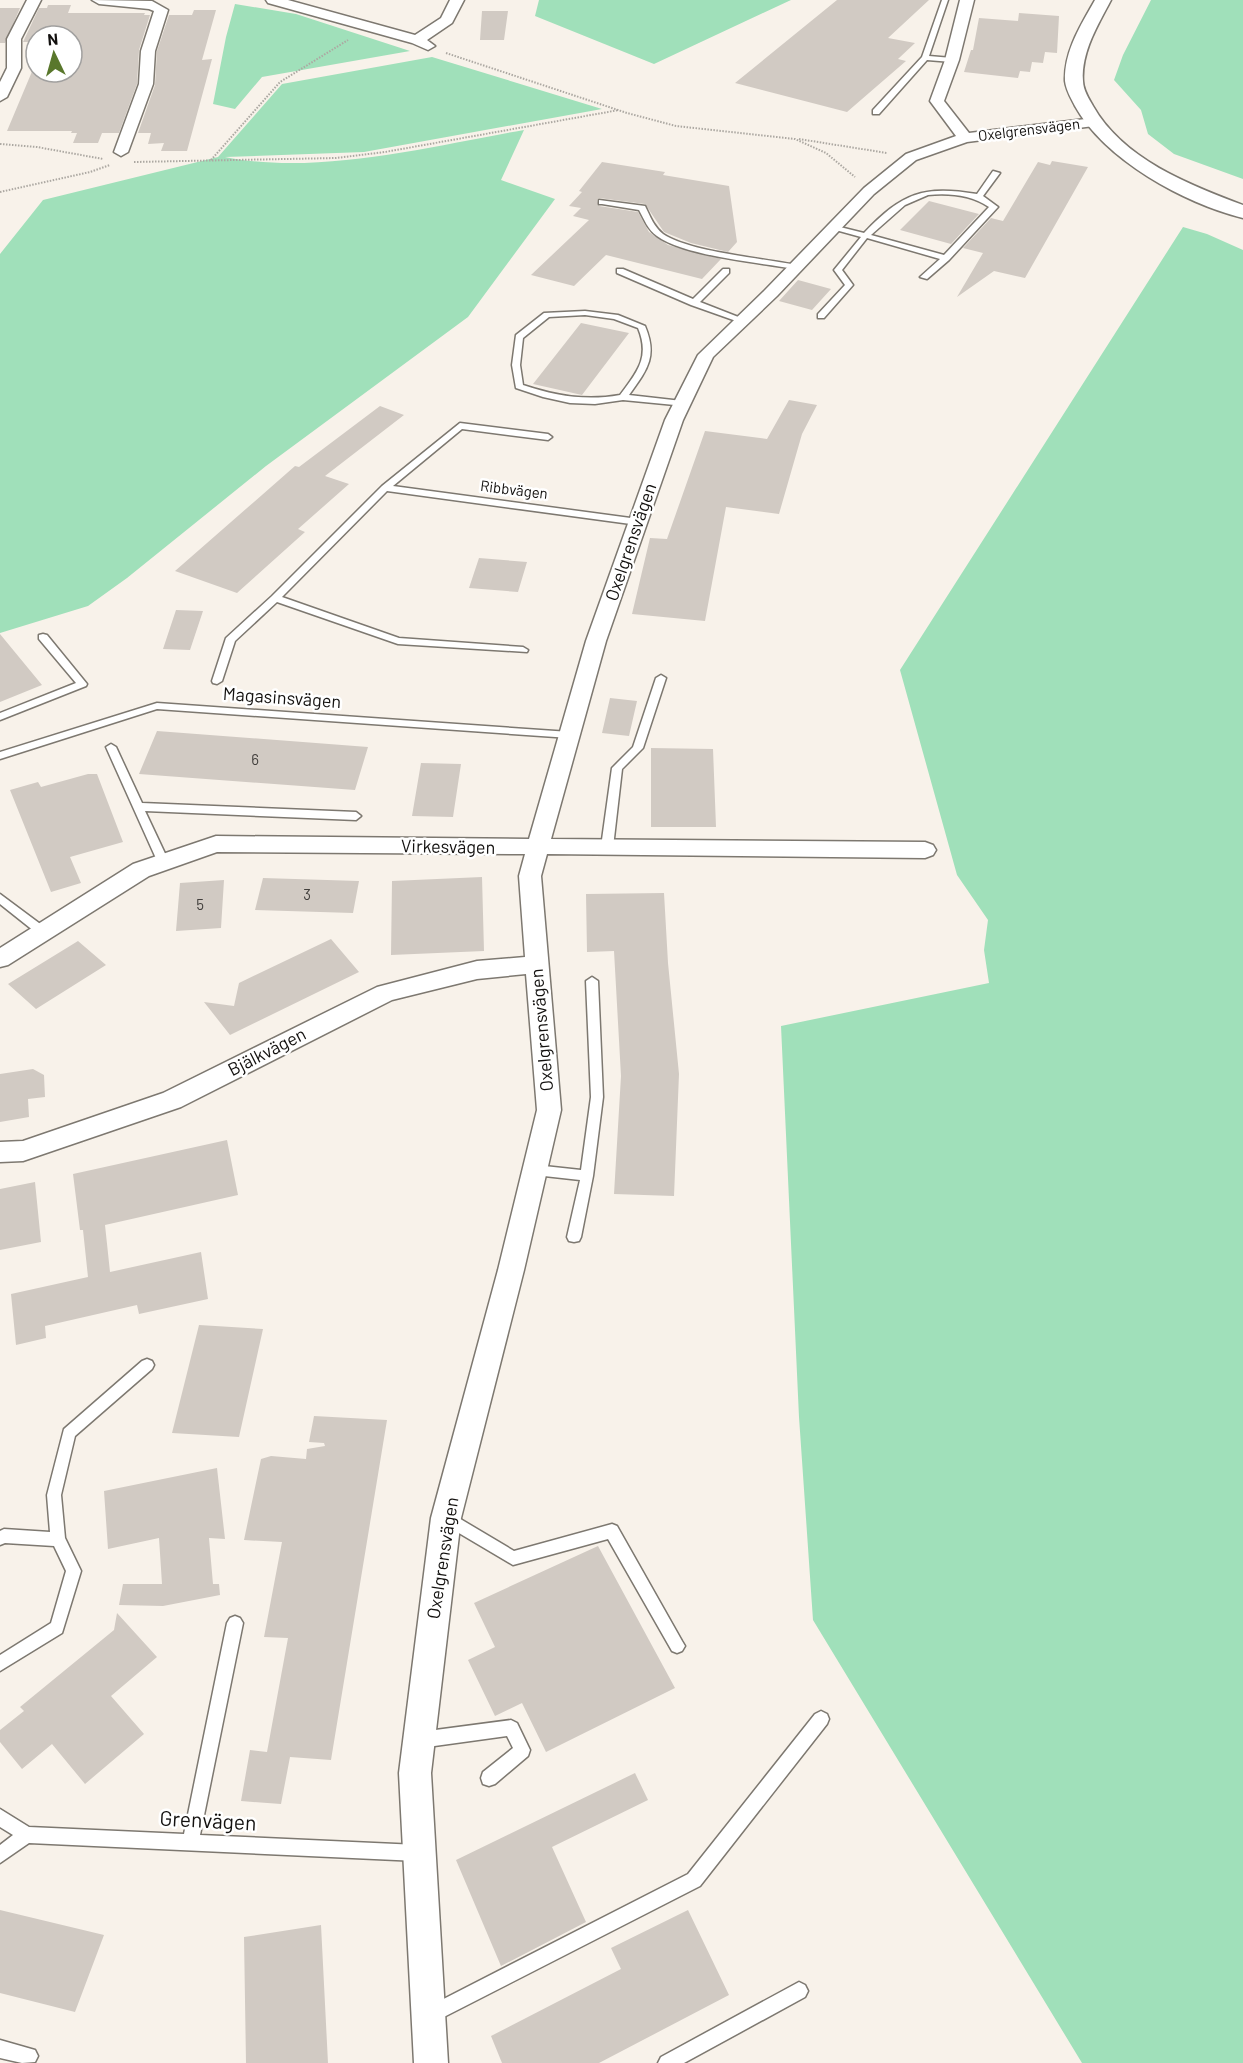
<svg xmlns="http://www.w3.org/2000/svg" width="1243" height="2063" viewBox="0 0 1243 2063" font-family="Barlow,sans-serif">
<style>
.green{fill:#a0e0ba}
.building{fill:#d1cac3}
.lines{fill:none;stroke-linecap:round;stroke-linejoin:round}
.service-casing{stroke:#7d7870;stroke-width:3}
.minor-casing{stroke:#7d7870;stroke-width:3}
.tertiary-casing{stroke:#7d7870;stroke-width:3}
.path{stroke:#aca8a2;stroke-width:2;stroke-dasharray:1.5 1.5;stroke-linecap:butt}
.service{fill:#fff;fill-rule:evenodd}
.minor{fill:#fff;fill-rule:evenodd}
.tertiary{fill:#fff;fill-rule:evenodd}
.labels{text-anchor:middle;stroke-width:5;stroke-linejoin:round;paint-order:stroke}
.far-street-label{font-size:15px;fill:#13110f;stroke:#fff}
.number-label{font-size:15px;fill:#423f3c}
.street-label{font-size:18px;fill:#13110f;stroke:#fff}
.near-street-label{font-size:21px;fill:#13110f;stroke:#fff}
</style>
<rect width="100%" height="100%" fill="#f8f2ea"/>
<path class="green" d="M539,0h252l-137,64 -119,-48z
M1151,0h92v179l-69,-25 -26,-20 -7,-24 -27,-30 9,-25z
M235,4l61,10 114,37 -148,26 -27,32 -22,-5 13,-67z
M432,57l170,52 -238,43 -139,5c93,19 206,-11 299,-27l-23,50 54,19 -87,118 -202,149 -139,112 -39,28 -88,27v-379l43,-54 175,-43 64,-73z
M1183,227l24,7 36,16v1813h-161l-269,-443 -14,-203 -18,-391 208,-43 -5,-33 4,-30 -31,-45 -57,-205z"/>
<path class="building" d="M837,0h92l-41,38 27,5 -17,16 8,2 -59,51 -112,-29z
M48,5h23l-3,8h77l-1,2h6l-11,35 -2,34 -18,49h-17l-4,10h-25l4,-10h-6l1,-2h-65l29,-69v10h36v-36h-36v6h-13l16,-34h8z
M0,8h20l-15,35h-5z
M194,10h22l-14,50 10,-1 -25,92h-26l3,-8 -16,1 3,-11h-13l17,-48 2,-34 12,-36h23z
M482,11h26l-4,29h-24z
M1019,13l40,3 -2,37 -12,-1 -2,11 -11,-1 -2,10 -10,-1 -2,7 -54,-6 7,-22h2l6,-32 39,3z
M1052,161l36,6 -63,111 -31,-7 -37,26 26,-44 -20,-5 28,-30 12,3 35,-59 12,3z
M602,162l63,10 -2,3 66,11 8,56 -9,10 -37,-9 -27,-11 -19,-28 -46,-6 -2,2 2,6 39,6 11,20 19,13 53,14 -19,20 -96,-24 -32,31 -43,-11 58,-55 -16,-4 8,-8 -12,-2 13,-14 -3,-1z
M929,201l50,13 -28,30 -51,-14z
M798,280l33,9 -19,21 -33,-9z
M581,323l48,10 -47,62 -49,-11z
M789,400l28,5 -15,29 -23,80 -53,-7 -21,114 -73,-7 18,-76 17,1 38,-108 62,8z
M380,406l24,9 -79,61 24,8 -51,45 7,3 -68,61 -62,-22 120,-105 4,1z
M479,558l48,4 -9,30 -49,-4z
M176,610l27,1 -13,39 -27,-1z
M0,634l42,51 -42,17z
M610,698l27,3 -8,35 -27,-3z
M157,731l211,16 -13,43 -216,-16z
M651,748l62,1 3,78h-65z
M421,763l40,1 -8,53 -41,-1z
M88,774h9l26,68 -53,15 11,26 -30,9 -41,-102 28,-8 3,5z
M482,877l2,74 -93,4 1,-74z
M263,878l96,3 -6,32 -98,-3z
M224,880l-3,48 -45,3 4,-48z
M664,893l4,70 11,111 -5,122 -60,-2 7,-118 -7,-125 -27,1 -1,-58z
M331,939l28,33 -129,63 -26,-33 30,4 5,-23z
M78,941l28,24 -70,44 -28,-25z
M33,1069l11,6 1,22 -17,2 1,18 -29,5v-48z
M227,1140l11,55 -133,30 5,47 91,-20 7,47 -69,15 -2,-9 -92,21 1,12 -30,7 -5,-51 77,-17 -5,-47h-3l-7,-56z
M35,1182l6,60 -41,8v-61z
M199,1325l64,4 -24,108 -67,-4z
M314,1416l73,4 -56,340 -41,-3 -9,47 -40,-3 9,-51 17,2 21,-114 -24,-1 18,-95 -38,-2 17,-81 10,-3 35,3 1,-10 18,-3 -1,-3 -15,-1z
M217,1468l8,71 -16,-1 4,46h6l1,11 -57,11 -44,-1 4,-21h39l-3,-46 -51,11 -4,-58z
M598,1546l77,142 -129,64 -24,-49 -27,13 -27,-56 27,-13 -21,-44z
M117,1613l40,44 -46,39 33,38 -59,50 -33,-40 -30,25 -22,-27v-12l24,-19 -4,-4 94,-77z
M635,1773l13,27 -96,47 34,75 -85,44 -45,-106z
M0,1910l104,25 -29,77 -75,-19z
M688,1910l41,85 -130,68h-97l-11,-27 130,-67 -10,-21z
M321,1925l7,138h-82l-2,-126z"/>
<g class="lines">
<g class="service-casing">
<path id="service" d="M942,0h6l-19,56 23,2 3,2 -3,2 -25,-2 -48,54h-6v-4l49,-53z
M993,171l7,2 -17,23 15,11 -49,53 -22,19 -7,-2 20,-18 -73,-21 -25,32 11,15 -29,33h-6v-4l27,-29 -11,-15 27,-33 -29,-8v-4l32,8c38,-40 59,-48 113,-39zM928,195c22,-2 43,0 61,12l-45,48 -73,-20 34,-30z
M599,200l46,6c5,10 9,21 18,28 27,18 99,24 133,31l4,2 -4,2c-35,-6 -112,-13 -139,-33 -9,-6 -13,-17 -18,-26l-37,-6h-3z
M617,269h6l70,30 30,-30h6v4l-29,29 46,18 -7,2 -48,-17 -74,-32z
M585,311l33,4 27,11c13,31 2,44 -16,69l53,6 3,1v4l-62,-6 -28,4 -25,-1 -27,-6 -27,-9 -4,-23 4,-30 28,-22zM585,315l29,4 24,9c12,29 0,43 -18,67 -34,6 -64,1 -97,-10l-3,-20 3,-27 26,-21z
M460,423l88,11 4,3 -4,3 -86,-11 -69,57 245,33 5,3 -5,3 -251,-34 -105,106 117,41 124,9 5,3 -1,2 -129,-8 -121,-42 -42,39 -13,40 -5,3 -4,-1 -1,-2 14,-43 46,-42 110,-110z
M43,634l4,1 40,49 -1,2 -86,34v-7l76,-30 -37,-44v-4z
M661,675l5,3 -23,70 -21,21 -9,78 -2,3h-8l-2,-3 11,-79 21,-21 23,-69z
M157,703l413,29 5,3 -5,3 -413,-29 -157,50v-7z
M111,744l5,3 26,56 214,9 5,4 -5,4 -211,-9 24,51 -2,3h-8l-53,-118z
M0,894l47,35 2,3 -2,3h-8l-39,-31z
M592,977l6,4 5,116 -10,79 -12,61 -2,4 -5,1 -5,-1 -2,-4 13,-57 -45,-5 -5,-1 -1,-4 1,-4 5,-1 46,5 10,-73 -5,-116z
M147,1359l5,2 2,4 -2,4 -77,67 -14,59 4,43 16,33 -19,62 -62,38v-16l51,-32 15,-52 -12,-25 -49,-3 -5,2v-14l4,-2 46,3 -3,-37 17,-66 78,-68z
M447,1511l67,40 98,-27 5,2 65,115 3,5 -3,5 -5,2 -5,-2 -64,-112 -95,26 -71,-42 -2,-5 2,-5z
M235,1616l5,2 3,5 -43,212 218,10 6,2 2,6 -2,6 -6,2 -389,-18 -29,20v-18l13,-10 -13,-8v-18l29,18 155,7 43,-211 3,-5z
M821,1711l6,3 2,5 -2,5 -127,162 -264,135 -6,3 -6,-3 -3,-6 3,-6 264,-135 127,-160z
M511,1720l6,3 13,27 -2,6 -33,28 -6,2 -6,-2 -2,-6 2,-6 30,-24 -6,-12 -87,12 -6,-2 -2,-6 2,-6 6,-2z
M799,1982l6,3 3,6 -3,6 -121,66h-26l3,-6z
M0,2040l35,10 3,6 -3,6 -13,1 -22,-5z"/>
</g>
<g class="minor-casing">
<path id="minor" d="M27,0h14l-20,39v29l-14,29 -7,4v-19l7,-14v-29z
M92,0l60,1 16,9 -13,41 -2,33 -25,68 -7,4 -7,-4 25,-68 2,-33 13,-40 -5,-2 -50,-5z
M266,0h22l127,35 26,-17 9,-18h14l-12,23 -25,17 8,6 -7,4 -16,-7 -144,-40z
M960,0h14l-15,60 -15,41 25,32 125,-15 7,4 -7,4 -127,16 -51,18 -42,34 -97,102 -64,61 -30,63 -77,221 -55,198 374,3 8,3 3,5 -3,5 -8,3 -378,-4 -6,22 20,234 -37,160 -63,248 -30,255 17,290h-34l-15,-290 32,-255 67,-248 39,-160 -11,-136 -49,5 -85,21 -211,107 -158,54 -23,1v-20l23,-1 140,-48 214,-106 100,-26 48,-4 -6,-81 6,-22 -308,-2 -68,24 -141,89 -8,2v-19l133,-84 83,-28 313,3 57,-198 79,-221 33,-65 67,-65 99,-102 42,-34 50,-18 -26,-35 15,-41z"/>
</g>
<g class="tertiary-casing">
<path id="tertiary" d="M1095,0h16c-13,25 -30,52 -28,81 0,9 6,18 10,25 30,53 96,79 150,99v13c-59,-15 -138,-58 -168,-112 -4,-8 -9,-16 -10,-25 -1,-30 16,-56 30,-81z"/>
</g>
<path class="path" d="M446,53l181,60 49,13 119,13 31,14 29,24
M799,139l88,14
M0,144l37,3 66,12
M211,160l69,-78 68,-42
M134,162l202,-4 49,-6 234,-42
M0,192l90,-20 20,-7"/>
<use href="#service" class="service"/>
<use href="#minor" class="minor"/>
<use href="#tertiary" class="tertiary"/>
</g>
<g class="labels">
<g class="far-street-label">
<text transform="translate(1029 130) rotate(-7)" y="5">Oxelgrensvägen</text>
<text transform="translate(514 490) rotate(7)" y="5">Ribbvägen</text>
</g>
<g class="number-label">
<text x="255" y="765">6</text>
<text x="307" y="900">3</text>
<text x="200" y="910">5</text>
</g>
<g class="street-label">
<text transform="translate(631 542) rotate(-71)" y="6">Oxelgrensvägen</text>
<text transform="translate(282 698) rotate(4)" y="6">Magasinsvägen</text>
<text transform="translate(448 847) rotate(1)" y="6">Virkesvägen</text>
<text transform="translate(542 1030) rotate(-95)" y="6">Oxelgrensvägen</text>
<text transform="translate(267 1052) rotate(-27)" y="6">Bjälkvägen</text>
<text transform="translate(443 1558) rotate(-81)" y="6">Oxelgrensvägen</text>
</g>
<g class="near-street-label">
<text transform="translate(208 1821) rotate(3)" y="7">Grenvägen</text>
</g>
</g>
<g transform="translate(54 54) rotate(355)"><circle r="28" fill="#ffffff" stroke="#a1a09f" stroke-width="1.5"/>
<path d="M0-4.5L10 22L0 15L-10 22Z" fill="#59772c"/>
<text y="-9" font-size="16" font-weight="bold" text-anchor="middle" fill="#13110f">N</text>
</g>
</svg>
